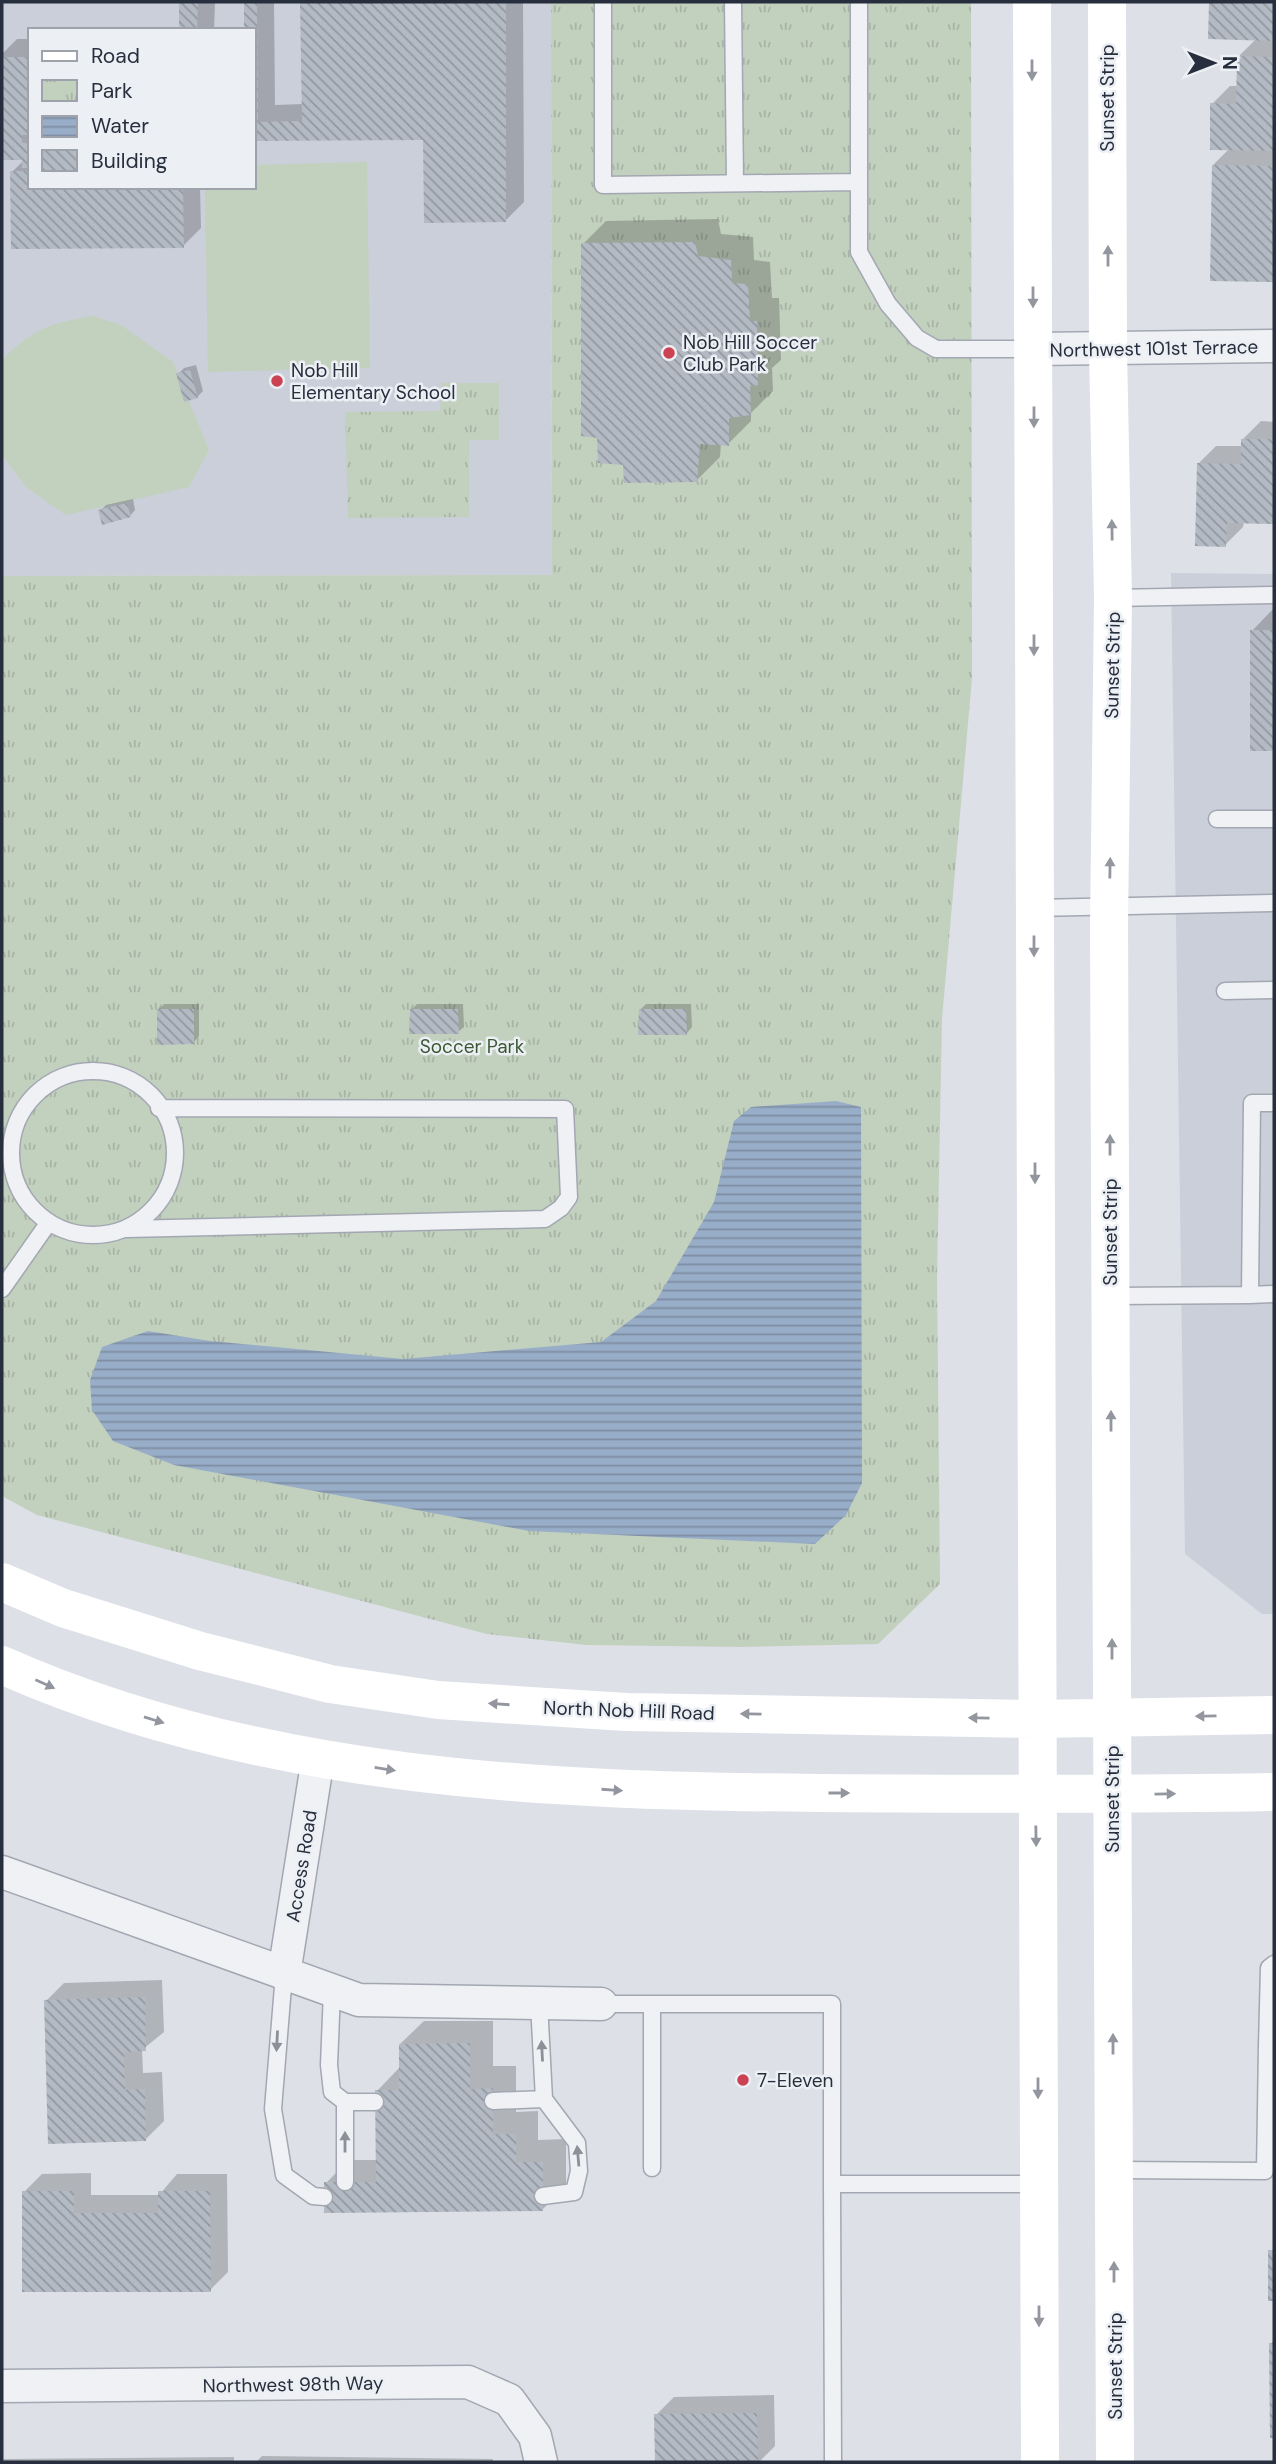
<svg xmlns="http://www.w3.org/2000/svg" width="1276" height="2464" viewBox="0 0 1276 2464" font-family="'DM Sans',sans-serif">
<style>
.built{fill:#cbcfd9;fill-rule:evenodd}
.grass{fill:#c2d0be}
.park{fill:url(#park-tufts)}
.water{fill:url(#water-rules)}
.shadow{fill:#0003}
.building{fill:url(#building-back-hatch)}
.lines{fill:none;stroke-linecap:round;stroke-linejoin:round}
.lane-casing{stroke:#a3a7b1;stroke-width:19}
.street-casing{stroke:#a3a7b1;stroke-width:35}
.lane{stroke:#eff1f5;stroke-width:16}
.street{stroke:#eff1f5;stroke-width:32}
.secondary{stroke:#fff;stroke-width:38}
.oneway{fill:#93969e}
.oneway2{fill:#8b9099}
.poi-dot{fill:#cb4253;stroke:#eceff4;stroke-width:2.5}
.labels{text-anchor:middle;stroke-width:5;stroke-linejoin:round;paint-order:stroke}
.street-label{font-size:19px;fill:#272e3d;stroke:#eceff4}
.poi-label{font-size:19px;fill:#272e3d;stroke:#eceff4;text-anchor:start}
.park-label{font-size:19px;fill:#3a5834;stroke:#eceff4}
</style>
<defs>
<pattern id="park-tufts" width="24" height="20" patternUnits="userSpaceOnUse" patternTransform="scale(1.75)"><rect width="24" height="20" fill="#c2d0be"/><path d="M3 7l-1-3M5 7V3M7 7l1-3M15 17l-1-3M17 17v-4M19 17l1-3" fill="none" stroke="#a7b3a4"/></pattern>
<pattern id="water-rules" width="6" height="5" patternUnits="userSpaceOnUse" patternTransform="scale(1.75)"><rect width="6" height="5" fill="#98adc7"/><path d="M0 2.5h6" fill="none" stroke="#7c8da3"/></pattern>
<pattern id="building-back-hatch" width="6" height="6" patternUnits="userSpaceOnUse" patternTransform="scale(1.75)"><rect width="6" height="6" fill="#b4bac3"/><path d="M-1 5l2 2M0 0l6 6M5-1l2 2" fill="none" stroke="#9298a0"/></pattern>
</defs>
<rect width="100%" height="100%" fill="#dde0e7"/>
<path class="built" d="M2,2h549l1,573 -550,1zM30,30h224v157h-224z
M1171,573l103,1v1040h-12l-77,-60z"/>
<path class="grass" d="M367,162l3,206 -162,4 -3,-185h49v-22z
M93,316l28,9 52,37 36,88 -20,37 -123,28 -40,-28 -24,-32v-95c31,-31 48,-37 91,-44z"/>
<path class="park" d="M551,2h420l1,676 -30,341 -5,258 3,307 -62,60 -136,3 -156,-2 -99,-11 -450,-119 -35,-19v-920l550,-1z
M442,383h57v57h-30v77l-121,1 -3,-106 95,-1z"/>
<path class="water" d="M836,1101l25,6 1,376 -16,32 -31,29 -286,-13 -355,-66 -61,-24 -21,-31 -2,-30 12,-33 46,-16 62,10 193,18 198,-17 55,-41 58,-99 20,-81 17,-14z"/>
<path class="shadow" d="M181,2h34l-1,28h-33z
M245,2h29l1,103 29,-1 -2,-102h221l1,200 -18,18 -81,-82 -171,2v-110h-8z
M1211,2h63v279l-62,-1 1,-115 17,-17 -18,-44 18,-18h8v-29l18,-18 -46,-2z
M17,39h13v148h170l1,41 -18,18 -170,1 -1,-75 14,-14 -24,1v-105z
M718,219l3,15 32,3 1,23 16,2 2,36h7l2,62 -9,8 1,23 -22,22v8l-23,23 -7,-1 -1,14 -24,24 -71,-17 -42,-220 23,-23z
M196,365l7,26 -6,6 -19,-23 6,-6z
M1261,421l13,1v100l-30,-1 -1,6 -18,18 -27,-81 18,-18h27v-7z
M133,499l2,11 -5,6 -30,-5 6,-6z
M1274,608v141h-22v-118z
M164,1004h35v32l-5,6 -35,-33z
M417,1004h46l1,23 -6,5 -46,-23z
M646,1004h45l1,23 -5,6 -47,-23z
M162,1980l2,52 -22,18 1,23 19,-1 2,49 -18,18 -100,-138 18,-18z
M424,2021h69v45h23v46l22,-1v29l28,-1v47l-23,23 -217,-26 23,-23h28v-69l23,-24v-23z
M91,2173v22h68l18,-21h50l1,98 -18,18 -186,-98 18,-18z
M1274,2340v96h-3v-92z
M774,2395l1,51 -16,16h-102l-1,-47 18,-18z
M262,2456l231,3v3h-237z
M234,2457v5h-232l2,-3z"/>
<path class="building" d="M179,2h19l-1,28h-18z
M244,2h13l1,120 44,-1 -2,-119h206v220l-82,1 -1,-83 -169,1v-111h-10z
M1209,2h65v39l-66,-2z
M1237,56l37,1v94l-64,-1v-47l26,1z
M2,57h28v78h-8v8l8,-1v26h-8v-8h-20z
M1212,165l62,1v116l-64,-1z
M10,171h20v16h153l1,61 -173,1z
M695,242l3,14 33,4 1,23 16,1 2,37h7l1,64 -8,1 1,29 -22,3v28l-29,-2 -3,38 -73,1 -1,-18 -25,-2 -1,-25 -16,-2v-193z
M190,370l8,28 -14,4 -8,-29z
M1241,439h33v85l-47,-1 -1,24 -31,-1 2,-83 44,1z
M127,503l4,14 -29,8 -4,-15z
M1250,630h24v121h-24z
M157,1009h37v35l-37,1z
M410,1009h48l1,25h-50z
M639,1009h47l1,26h-49z
M145,1997l1,54 -22,1 1,38 20,-1 1,52 -98,3 -4,-144z
M470,2043v46l23,-1v46h23v28h27v49l-219,2v-31h52l-1,-92h24v-46z
M22,2191h52v22h84v-22h52l1,101h-189z
M1268,2250h6v51h-6z
M1269,2343h5v95h-4z
M757,2413l1,49h-103l-1,-48z"/>
<g class="lines">
<g class="lane-casing">
<path id="lane" d="M603,2v183l255,-3
M733,2l2,181
M859,2v250l29,52 29,34 19,11h98
M1113,598l161,-3
M1217,819h57
M1035,908l239,-5
M1225,991l49,-1
M11 1153a82 82 0 1 1 164 0a82 82 0 1 1-164 0Z
M127,1229l418,-10 16,-11 8,-11 -4,-88 -406,-1
M2,1289l47,-67
M1250,1295l24,-1
M1111,1296l139,-1 2,-192h22
M284,1974l-11,135 11,66 29,21 11,1
M332,1991l-3,74 3,27 13,10h30
M539,2003l5,96 33,44 2,28 -5,21 -31,4
M601,2004h231v180
M652,2004v164
M1267,2046l2,-78 5,-4
M493,2101l51,-2
M1114,2170l151,1 2,-125h7
M345,2182v-80
M833,2462l-1,-278h207"/>
</g>
<g class="street-casing">
<path id="street" d="M1034,349l240,-3
M2,1872l357,128 242,4
M284,1974l34,-216
M2,2386l466,-4 41,18 26,36 6,26"/>
</g>
<use href="#lane" class="lane"/>
<use href="#street" class="street"/>
<path class="secondary" d="M1032,2l8,2460
M1107,2l1,347 5,249 -4,328 6,1536
M2,1582l61,26 137,43 130,33 108,16 188,12 410,7 238,-4
M2,1665c257,114 542,126 819,128 151,1 302,2 453,-1"/>
</g>
<defs><path id="oneway-solid" d="M-6-.8H1V-3.2L6.5 0L1 3.2V.8H-6Z" transform="scale(1.75)"/></defs>
<g class="oneway">
<use href="#oneway-solid" transform="translate(1032 70) rotate(90)"/>
<use href="#oneway-solid" transform="translate(1108 256) rotate(-90)"/>
<use href="#oneway-solid" transform="translate(1033 297) rotate(90)"/>
<use href="#oneway-solid" transform="translate(1034 417) rotate(90)"/>
<use href="#oneway-solid" transform="translate(1112 530) rotate(-91)"/>
<use href="#oneway-solid" transform="translate(1034 645) rotate(90)"/>
<use href="#oneway-solid" transform="translate(1110 868) rotate(-89)"/>
<use href="#oneway-solid" transform="translate(1034 946) rotate(90)"/>
<use href="#oneway-solid" transform="translate(1110 1145) rotate(-90)"/>
<use href="#oneway-solid" transform="translate(1035 1173) rotate(90)"/>
<use href="#oneway-solid" transform="translate(1111 1421) rotate(-90)"/>
<use href="#oneway-solid" transform="translate(1112 1649) rotate(-90)"/>
<use href="#oneway-solid" transform="translate(45 1684) rotate(24)"/>
<use href="#oneway-solid" transform="translate(499 1704) rotate(-176)"/>
<use href="#oneway-solid" transform="translate(751 1714) rotate(-179)"/>
<use href="#oneway-solid" transform="translate(1206 1716) rotate(179)"/>
<use href="#oneway-solid" transform="translate(979 1718) rotate(-179)"/>
<use href="#oneway-solid" transform="translate(154 1720) rotate(17)"/>
<use href="#oneway-solid" transform="translate(385 1769) rotate(9)"/>
<use href="#oneway-solid" transform="translate(612 1790) rotate(4)"/>
<use href="#oneway-solid" transform="translate(839 1793)"/>
<use href="#oneway-solid" transform="translate(1165 1794) rotate(-1)"/>
<use href="#oneway-solid" transform="translate(1036 1836) rotate(89)"/>
<use href="#oneway-solid" transform="translate(1113 2044) rotate(-90)"/>
<use href="#oneway-solid" transform="translate(1038 2088) rotate(90)"/>
<use href="#oneway-solid" transform="translate(1114 2272) rotate(-90)"/>
<use href="#oneway-solid" transform="translate(1039 2316) rotate(90)"/>
</g>
<g class="oneway2">
<use href="#oneway-solid" transform="translate(277 2041) rotate(93)"/>
<use href="#oneway-solid" transform="translate(542 2051) rotate(-93)"/>
<use href="#oneway-solid" transform="translate(345 2142) rotate(-90)"/>
<use href="#oneway-solid" transform="translate(578 2156) rotate(-95)"/>
</g>
<g class="poi-dot">
<circle cx="669" cy="353" r="7"/>
<circle cx="277" cy="381" r="7"/>
<circle cx="743" cy="2080" r="7"/>
</g>
<g class="labels">
<g class="street-label">
<text transform="translate(1107 98) rotate(-90)" y="7">Sunset Strip</text>
<text transform="translate(1154 348) rotate(-1)" y="7">Northwest 101st Terrace</text>
<text transform="translate(1112 665) rotate(-89)" y="7">Sunset Strip</text>
<text transform="translate(1110 1232) rotate(-90)" y="7">Sunset Strip</text>
<text transform="translate(629 1710) rotate(2)" y="7">North Nob Hill Road</text>
<text transform="translate(1112 1799) rotate(-90)" y="7">Sunset Strip</text>
<text transform="translate(301 1866) rotate(-81)" y="7">Access Road</text>
<text transform="translate(1115 2366) rotate(-90)" y="7">Sunset Strip</text>
<text transform="translate(293 2384) rotate(-1)" y="7">Northwest 98th Way</text>
</g>
<g class="poi-label">
<text x="683" y="349">Nob Hill Soccer<tspan x="683" dy="22">Club Park</tspan></text>
<text x="291" y="377">Nob Hill<tspan x="291" dy="22">Elementary School</tspan></text>
<text x="757" y="2087">7-Eleven</text>
</g>
<g class="park-label">
<text x="472" y="1053">Soccer Park</text>
</g>
</g>
<rect width="1276" height="2464" fill="none" stroke="#272e3d" stroke-width="7"/>
<rect x="28" y="28" width="228" height="161" fill="#eceff4" stroke="#9da2ab" stroke-width="2"/>
<rect x="42" y="51" width="35" height="10" fill="#ffffff" stroke="#9da2ab" stroke-width="2"/>
<text x="91" y="63" font-size="21" fill="#272e3d">Road</text>
<rect x="42" y="80" width="35" height="21" fill="url(#park-tufts)" stroke="#9da2ab" stroke-width="2"/>
<text x="91" y="98" font-size="21" fill="#272e3d">Park</text>
<rect x="42" y="116" width="35" height="21" fill="url(#water-rules)" stroke="#9da2ab" stroke-width="2"/>
<text x="91" y="133" font-size="21" fill="#272e3d">Water</text>
<rect x="42" y="150" width="35" height="21" fill="url(#building-back-hatch)" stroke="#9da2ab" stroke-width="2"/>
<text x="91" y="168" font-size="21" fill="#272e3d">Building</text>
<g transform="translate(1213 63) rotate(90)" stroke="#eceff4" stroke-width="5" paint-order="stroke">
<path d="M0-5L12 26L0 18L-12 26Z" fill="#272e3d"/>
<text y="-10" font-size="19" font-weight="bold" text-anchor="middle" fill="#272e3d">N</text>
</g>
</svg>
